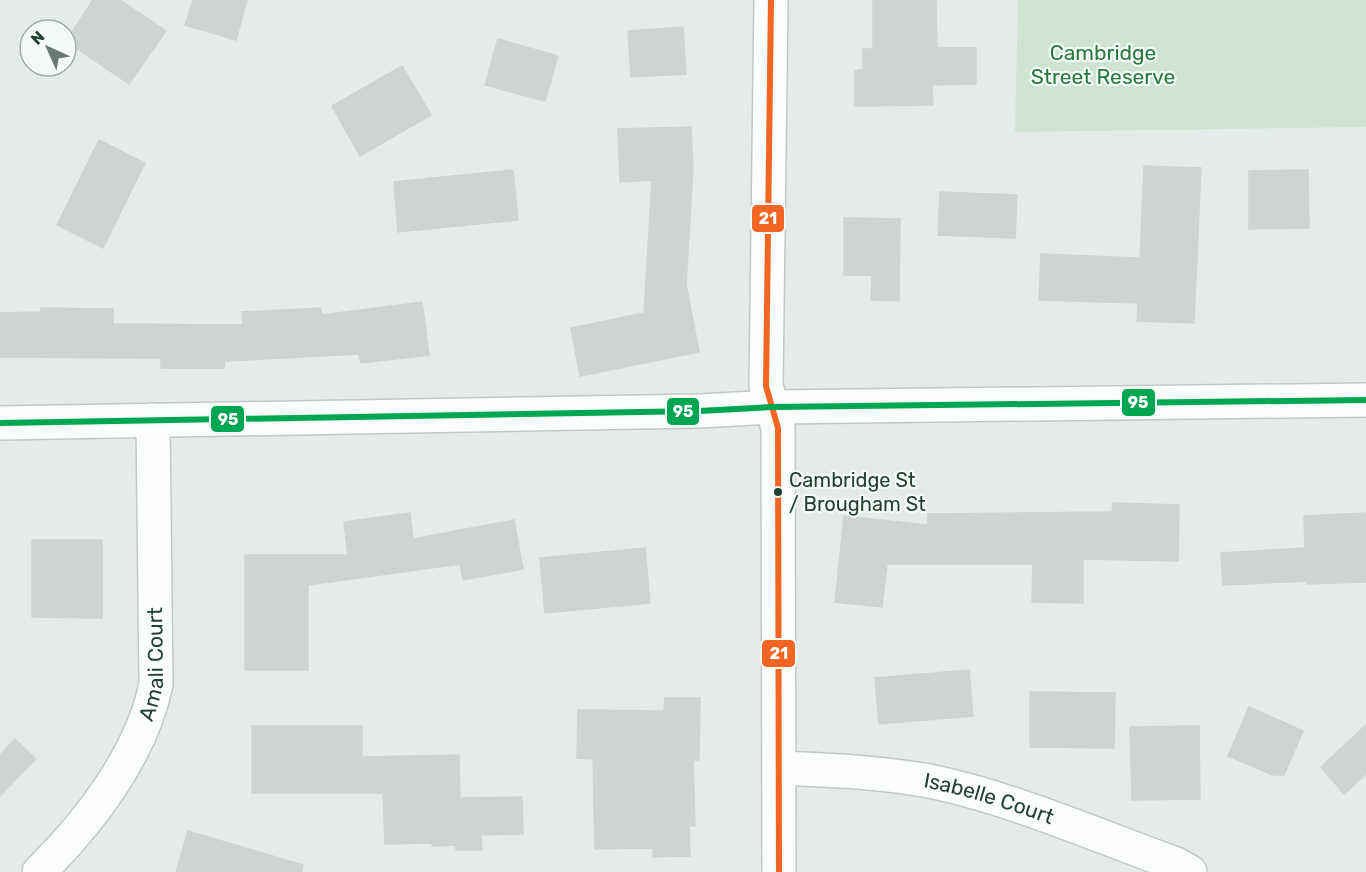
<svg xmlns="http://www.w3.org/2000/svg" width="1366" height="872" viewBox="0 0 1366 872" font-family="Rubik,sans-serif">
<style>
.green{fill:#cee4d1}
.building{fill:#cdd4d1;stroke:#ced4d1;stroke-width:1.5}
.lines{fill:none;stroke-linecap:round;stroke-linejoin:round}
.street-casing{stroke:#c2c8c5;stroke-width:36}
.street{stroke:#fbfcfc;stroke-width:33}
.bus-1-casing{stroke:#f4faf6;stroke-width:10}
.bus-2-casing{stroke:#f4faf6;stroke-width:10}
.bus-1{stroke:#f26522;stroke-width:6}
.bus-2{stroke:#00a651;stroke-width:6}
.bus-dot{fill:#214033;stroke:#f4faf6;stroke-width:2}
.labels{text-anchor:middle;stroke-width:4.5;stroke-linejoin:round;paint-order:stroke}
.bus-label{font-size:20px;fill:#214033;stroke:#f4faf6;text-anchor:start}
.park-label{font-size:21px;fill:#29793d;stroke:#f4faf6}
.street-label{font-size:21px;fill:#214033;stroke:#f4faf6}
.line-badge{stroke:#f4faf6;stroke-width:2}
.badge-label{font-size:16px;text-anchor:middle;font-weight:bold;fill:#fff}
</style>
<rect width="100%" height="100%" fill="#e5ebe8"/>
<path class="green" d="M1018,0h348v127l-351,5z"/>
<path class="building" d="M93,0h27l46,31 -37,53 -63,-43z
M193,0h54l-11,40 -51,-15z
M873,0h63l1,48h39v36l-44,1 1,20 -78,1v-35l8,-2v-20h10z
M683,27l3,47 -55,3 -3,-46z
M498,39l60,17 -13,45 -60,-16z
M402,66l29,49 -71,41 -28,-50z
M691,127l2,42 -7,115 13,68 -119,24 -9,-48 73,-15 8,-133 -32,2 -2,-53z
M99,140l46,23 -42,85 -46,-23z
M1144,166l57,2 -7,155 -57,-2 1,-18 -99,-3 2,-46 99,4z
M513,170l5,50 -120,12 -4,-50z
M1308,170l1,58 -60,1v-58z
M940,192l77,3 -2,43 -77,-3z
M844,218l56,1 -1,82 -28,-1 1,-25h-28z
M422,302l7,53 -68,8 -2,-9 -134,7 -1,7h-63v-10l-161,-1v-44l41,-1v-4l72,1v15l130,1 -1,-13 79,-4v7z
M1113,503l66,2 -1,56 -95,-2v44l-51,-1 1,-38h-146l-5,43 -47,-5 9,-86 84,9v-11l184,-2z
M410,513l3,26 101,-19 9,49 -60,11 -3,-16 -152,21v85h-63v-115h103l-4,-33z
M1366,513v69l-59,2v-3l-84,4 -2,-32 84,-5 -1,-32z
M32,540h70v78l-70,-1z
M645,548l5,55 -105,10 -5,-55z
M969,670l4,46 -94,8 -4,-46z
M1030,692l85,1 -1,55 -84,-1z
M665,698h35l-1,62h-6l2,66h-6l1,30 -37,1v-9l-58,1 -2,-90 -16,-1 1,-48 86,1z
M1249,707l54,24 -19,44h-11l-45,-19z
M1366,725v49l-22,20 -23,-27z
M252,726h110v31l97,-2 1,43 62,-1 1,37 -42,1 1,15h-26v-5l-24,1v-3l-47,1 -2,-51h-131z
M1199,726l1,73 -68,1 -2,-73z
M15,739l21,20 -36,37v-41z
M188,831l115,34 -1,7h-126z"/>
<g class="lines">
<g class="street-casing">
<g id="street">
<path d="M771,0l-5,386 12,42 1,444"/>
<path d="M0,423l699,-12 74,-4 593,-7"/>
<path id="s1" d="M779,768c51,2 100,4 150,13 80,16 169,55 247,83l14,8"/>
<path id="s2" d="M39,872c50,-49 103,-118 117,-188l-3,-264"/>
</g>
</g>
<use href="#street" class="street"/>
<g class="bus-1-casing">
<path id="bus-1" d="M771,0l-5,386 12,42 1,444"/>
</g>
<g class="bus-2-casing">
<path id="bus-2" d="M0,423l699,-12 74,-4 593,-7"/>
</g>
<use href="#bus-1" class="bus-1"/>
<use href="#bus-2" class="bus-2"/>
</g>
<circle class="bus-dot" cx="778" cy="492" r="5"/>
<g class="labels">
<g class="bus-label">
<text x="789" y="487">Cambridge St<tspan x="789" dy="24">/ Brougham St</tspan></text>
</g>
<g class="park-label">
<text x="1103" y="60">Cambridge<tspan x="1103" dy="24">Street Reserve</tspan></text>
</g>
<g class="street-label">
<text dy="7" stroke="none"><textPath href="#s2" startOffset="244">Amali Court</textPath></text>
<text dy="7" stroke="none"><textPath href="#s1" startOffset="213">Isabelle Court</textPath></text>
</g>
</g>
<g class="line-badge">
<rect x="751" y="204" width="34" height="29" rx="6" fill="#f26522"/>
<rect x="1121" y="388" width="35" height="29" rx="6" fill="#00a651"/>
<rect x="666" y="397" width="34" height="29" rx="6" fill="#00a651"/>
<rect x="210" y="405" width="35" height="28" rx="6" fill="#00a651"/>
<rect x="761" y="639" width="35" height="29" rx="6" fill="#f26522"/>
</g>
<g class="badge-label">
<text x="768" y="224">21</text>
<text x="1138" y="408">95</text>
<text x="683" y="417">95</text>
<text x="228" y="425">95</text>
<text x="779" y="659">21</text>
</g>
<g transform="translate(48 48) rotate(315)"><circle r="28" fill="#f4faf6" stroke="#a0b0a8" stroke-width="1.5"/>
<path d="M0-4.5L10 22L0 15L-10 22Z" fill="#667c72"/>
<text y="-9" font-size="16" font-weight="bold" text-anchor="middle" fill="#214033">N</text>
</g>
</svg>
